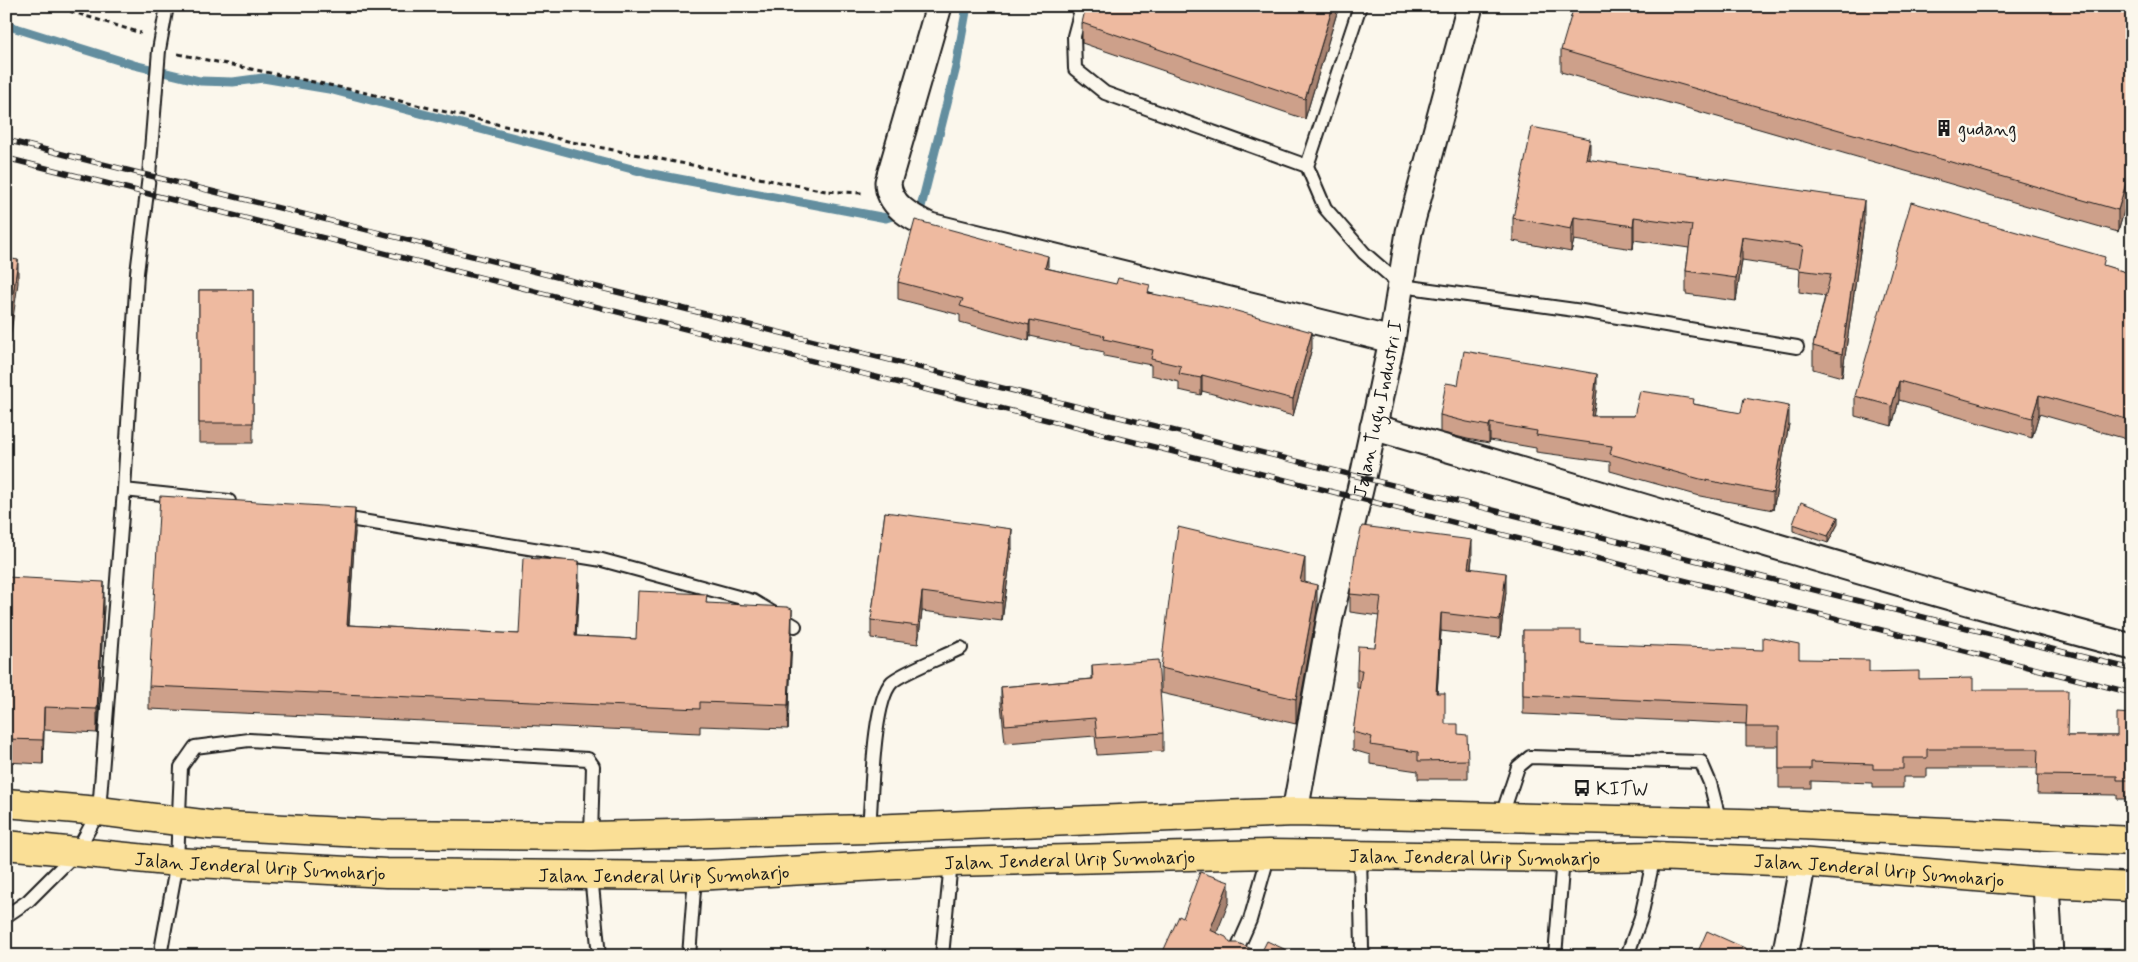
<svg xmlns="http://www.w3.org/2000/svg" width="2138" height="962" viewBox="0 0 2138 962" font-family="Mynerve,sans-serif">
<style>
.lines{fill:none;stroke-linecap:round;stroke-linejoin:round}
.stream{stroke:#648e9f;stroke-width:9}
.lane-casing{stroke:#1c1c1c;stroke-width:16}
.street-casing{stroke:#1c1c1c;stroke-width:29}
.highway-casing{stroke:#1c1c1c;stroke-width:31}
.path{stroke:#1c1c1c;stroke-width:3;stroke-dasharray:5 4;stroke-linecap:butt}
.lane{stroke:#fbf7ec;stroke-width:12}
.street{stroke:#fbf7ec;stroke-width:25}
.highway{stroke:#fadf96;stroke-width:28}
.rail-casing{stroke:#1c1c1c;stroke-width:5.5}
.rail{stroke:#fbf7ec;stroke-width:4;stroke-dasharray:11;stroke-linecap:butt}
.wall{fill:#cda08a;stroke:#1c1c1c}
.shaded-wall{fill:#a78270;stroke:#1c1c1c}
.building{fill:#eebaa0;stroke:#1c1c1c}
.labels{text-anchor:middle;stroke-width:5;stroke-linejoin:round;paint-order:stroke}
.poi-label{font-size:19px;fill:#1c1c1c;stroke:#fbf7ec;text-anchor:start}
.street-label{font-size:19px;fill:#1c1c1c;stroke:#fbf7ec}
</style>
<rect width="100%" height="100%" fill="#fbf7ec"/>
<filter id="ink" filterUnits="userSpaceOnUse"><feTurbulence type="fractalNoise" baseFrequency=".02" numOctaves="2"/><feDisplacementMap in="SourceGraphic" scale="10" xChannelSelector="R" yChannelSelector="G"/><feConvolveMatrix kernelMatrix="1 2 1 2 8 2 1 2 1" color-interpolation-filters="sRGB"/></filter>
<g filter="url(#ink)">
<g class="lines">
<path class="stream" d="M6,25l128,40 66,16 33,1 30,-4 66,11 318,84 239,45 35,-11 35,-140 11,-61"/>
<g class="lane-casing">
<path id="lane" d="M1082,6l-8,30 1,33 30,24 202,73 18,42 39,45 38,33 180,25 215,36
M1307,166l53,-160
M124,490l105,11
M337,517l265,43 151,41 42,25
M1501,818l17,-51 12,-10 171,5 9,21 10,39
M869,829c3,-31 3,-127 23,-147 11,-10 53,-26 69,-34
M1360,854l2,95 3,7
M591,875l8,81
M6,916l22,-15 48,-48 23,-42 25,-321 13,-217 12,-97 10,-126 8,-44
M160,956l17,-94 4,-95 14,-20 54,-7 339,19 5,7 -2,70
M689,956l6,-80
M942,956l9,-94
M1234,956l16,-36 19,-66
M1555,956l8,-98
M1627,956l14,-39 13,-61"/>
</g>
<g class="street-casing">
<g id="street">
<path d="M939,6l-51,176c0,23 23,35 42,44l462,114"/>
<path d="M1373,427c253,73 504,153 759,220"/>
<path id="s1" d="M1295,812l35,-195 33,-140 29,-137 17,-108 61,-226"/>
<path d="M2046,883l4,73"/>
<path d="M1785,956l15,-78 -1,-16"/>
</g>
</g>
<g class="highway-casing">
<g id="highway">
<path d="M6,803l93,8 111,14 171,9 210,2 278,-7 426,-17 485,12 352,17"/>
<path id="s2" d="M6,845l171,17 209,11 309,3 256,-14 318,-8 294,4 91,-2 145,6 247,21 86,4"/>
</g>
</g>
<path class="path" d="M53,6l88,27
M178,54l180,37 214,51 254,49 37,2"/>
<use href="#lane" class="lane"/>
<use href="#street" class="street"/>
<use href="#highway" class="highway"/>
<g class="rail-casing">
<path id="rail" d="M6,140l2126,529
M6,158l2126,535"/>
</g>
<use href="#rail" class="rail"/>
</g>
<path class="wall" d="M1339,6l-34,113 -223,-76v-20z
M2132,6v178l-14,48 -557,-160v-22z
M1590,160l274,63 -22,154 -29,-8v-23l12,-50 -26,-4 1,-23 -58,-9 -6,41 -50,-7v-23l3,-23 -55,-8 -1,9 -59,-9 -3,12 -58,-11v-23z
M2105,266l27,8 -2,166 -91,-26 -7,24 -133,-38 -7,26 -37,-10v-20z
M1048,269l102,24 162,55 -19,68 -91,-25 -1,4 -22,-5v-8l-28,-7v-10l-47,-9v-4l-74,-16 -1,5 -69,-19v-7l-62,-16v-17z
M199,290h54v153h-54z
M1458,385l139,6 -4,25h41l60,-12 95,20 -16,86 -73,-14 -90,-25v-9l-74,-10v-4l-46,-8 -1,3 -22,-4 -27,-7v-17z
M885,512l127,36 -10,73 -80,-10 -4,33 -47,-6v-18z
M1793,524h45l-10,19 -35,-12z
M355,532l-6,93 170,9 60,-50 -3,52 60,3 71,-36 85,30 -4,96 -88,-3v7l-551,-24v-23z
M1472,558l-1,11 35,23 -6,46 -59,-7 -4,62 8,31 13,10 10,26v19h-50v-8l-48,-7v-9l-17,-5v-18l7,-44h-3v-18l18,-23 4,-31 -29,-4v-18z
M6,577l98,29 -7,127 -53,-3 -1,34 -37,-2z
M1305,583l12,27 -21,114 -135,-31v-25z
M1523,630l58,13 218,16 70,13 50,7 54,11 95,46h49l15,-22v85h-15v-4l-80,-1 1,-26h-111v9h-24v11h-30v-5l-62,-2v7h-32v-42h-33v-22l-223,-10z
M1092,665l71,68v18l-66,4 -2,-19 -90,7 -4,-39v-17l91,-8z"/>
<path class="shaded-wall" d="M1333,6h6l-34,113v-20z
M1590,139v22l-4,-2z
M2132,163v21l-14,48v-22z
M1864,200v23l-22,154v-23z
M1574,217v23l-3,12v-23z
M1634,217v23l-1,9v-23z
M1742,237v23l-6,41v-23z
M1048,256v16l-3,-4z
M18,260v23l-12,85v-24z
M1030,320v16l-1,5v-16z
M1312,332v16l-19,68v-17z
M1597,374v17l-6,42v-17z
M1202,375v16l-1,4v-17z
M1899,381v19l-7,26v-20z
M2039,395v19l-7,24v-20z
M1789,406v18l-16,86v-17z
M2132,416v19l-2,5v-20z
M1490,423v17l-1,3v-17z
M355,508v24l-8,117v-24z
M1838,517v7l-10,19v-7z
M1012,529v19l-10,73v-18z
M1472,540v18l-4,29v-19z
M1305,557v25l-5,24v-25z
M579,561v23l-4,76v-24z
M1506,573v19l-6,46v-18z
M104,582v24l-7,127v-24z
M1317,585v25l-21,114v-25z
M922,592v19l-4,33v-18z
M792,609v24l-4,96v-24z
M1441,613v18l-5,80v-18z
M44,707v23l-1,34v-24z
M1229,882v20l-19,48v-20z
M1747,949v7h-3z"/>
<path class="building" d="M1086,6h247l-28,93 -223,-76z
M1574,6h558v157l-14,47 -557,-160z
M1532,127l58,12 -4,20 278,41 -22,154 -29,-8 18,-72 -32,-4 4,-24 -61,-9 -6,41 -50,-7 6,-46 -58,-8 -1,9 -59,-9 -3,12 -58,-11z
M1911,202l194,55 -2,8 29,9v142l-2,4 -91,-25 -7,23 -133,-37 -7,25 -37,-10z
M915,220l133,36 -3,12 71,16 2,-6 32,7 -2,8 85,17 79,22 -19,67 -91,-24 -1,3 -22,-4 2,-8 -30,-7 2,-9 -49,-11 1,-3 -75,-16 -1,5 -69,-19 3,-7 -65,-17z
M6,258l12,2 -12,84z
M199,290h54v133h-54z
M1464,351l133,23 -6,42h43l6,-25 54,8 -1,5 48,9 3,-15 45,8 -16,87 -73,-14 -90,-25 2,-8 -76,-11 1,-4 -47,-8 -1,3 -22,-4 -27,-7 6,-32 12,2z
M160,496l195,12 -8,117 172,9 4,-76 56,3 -4,75 61,3 2,-48 69,3 -1,9 81,4 5,2 -4,96 -88,-3v7l-551,-23z
M1801,502l37,15 -10,19 -35,-12z
M885,512l127,17 -10,74 -80,-11 -4,34 -47,-6z
M1362,526l110,14 -4,28 38,5 -6,47 -59,-7 -5,80h9v31h13v10l9,1 1,25 -50,1v-9l-48,-7 2,-8 -19,-5 9,-62h-5l1,-24 17,1 6,-50 -31,-3 5,-40z
M1178,527l127,30 -5,24 17,4 -21,114 -135,-31z
M6,577l98,5 -7,127 -53,-2 -1,33 -37,-1z
M1523,630h58v13l182,7v-13l36,7v15l70,1v12l50,-1v8l54,-1v12h95l-1,46h50v-23l15,1v66h-15v-4l-80,-1 1,-26h-111v9h-24v11h-30v-5l-62,-2v7h-32v-42h-33l1,-22 -224,-10z
M1158,660l5,73 -66,5 -2,-20 -90,7 -4,-38 92,-8 -1,-14z
M1200,872l29,10 -19,48 16,7 4,6h8l23,10 6,-12 32,15h-138l18,-40 4,2z
M1707,931l40,18 -3,7h-48z
M1648,951l11,5h-13z"/>
</g>
<defs>
<g id="building-bare" transform="scale(1.35)"><path d="M-4-6H4V6H1V3H-1V6H-4ZM-2.5-4.3h1.7v1.8h-1.7ZM.8-4.3h1.7v1.8H.8ZM-2.5-1h1.7V.8h-1.7ZM.8-1h1.7V.8H.8Z" fill="#1c1c1c" stroke="#fbf7ec" stroke-width="2.5" paint-order="stroke"/></g>
<g id="bus-bare" transform="scale(1.35)"><path d="M-5-6H5V4H4V6H2V4H-2V6H-4V4H-5ZM-3.5-4V0h7V-4ZM-3.5 1.2v1.5H-2V1.2ZM2 1.2v1.5H3.5V1.2Z" fill="#1c1c1c" stroke="#fbf7ec" stroke-width="2.5" paint-order="stroke"/></g>
</defs>
<g fill-rule="evenodd">
<use href="#building-bare" x="1944" y="128"/>
<use href="#bus-bare" x="1582" y="788"/>
</g>
<g class="labels">
<g class="poi-label">
<text x="1958" y="135">gudang</text>
<text x="1596" y="795">KITW</text>
</g>
<g class="street-label">
<text dy="7" stroke="none"><textPath href="#s1" startOffset="412">Jalan Tugu Industri I</textPath></text>
<text dy="7" stroke="none"><textPath href="#s2" startOffset="1470">Jalan Jenderal Urip Sumoharjo</textPath></text>
<text dy="7" stroke="none"><textPath href="#s2" startOffset="1065">Jalan Jenderal Urip Sumoharjo</textPath></text>
<text dy="7" stroke="none"><textPath href="#s2" startOffset="255">Jalan Jenderal Urip Sumoharjo</textPath></text>
<text dy="7" stroke="none"><textPath href="#s2" startOffset="1875">Jalan Jenderal Urip Sumoharjo</textPath></text>
<text dy="7" stroke="none"><textPath href="#s2" startOffset="659">Jalan Jenderal Urip Sumoharjo</textPath></text>
</g>
</g>
<rect width="2138" height="962" fill="none" stroke="#fbf7ec" stroke-width="25"/>
<rect x="12" y="12" width="2113" height="937" fill="none" stroke="#1c1c1c" stroke-width="2" filter="url(#ink)"/>
</svg>
